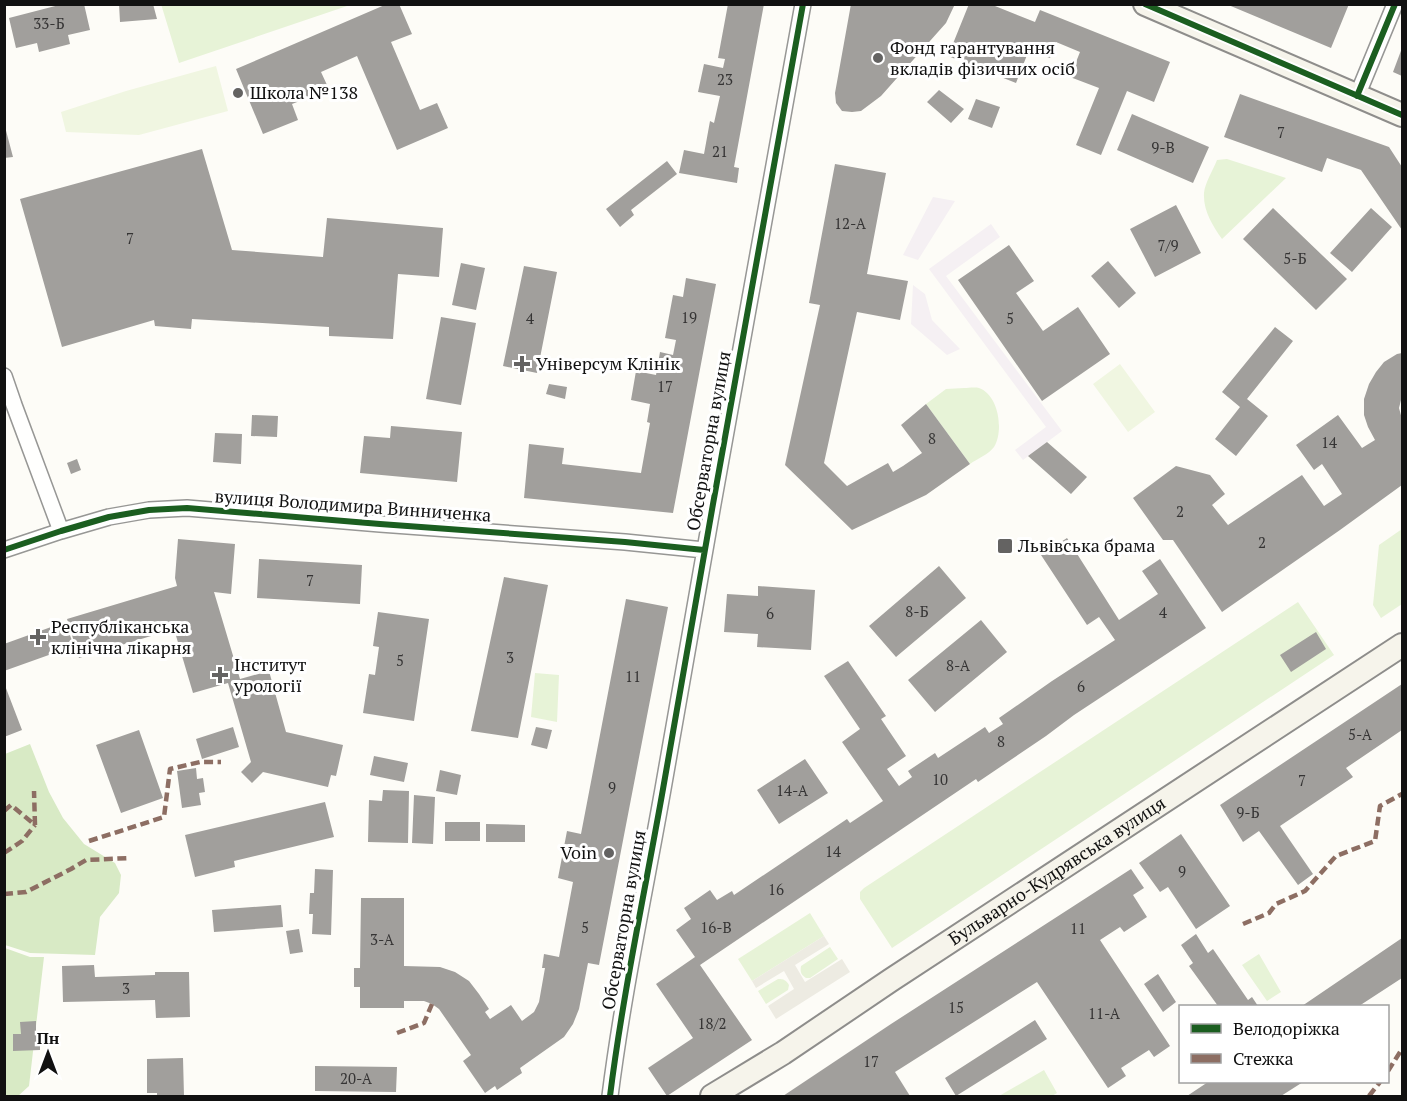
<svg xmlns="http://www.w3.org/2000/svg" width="1407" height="1101" viewBox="0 0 1407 1101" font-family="'PT Serif',serif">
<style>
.industrial{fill:#f5f0f3}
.green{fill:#e7f3d7}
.forest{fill:#d8eac5}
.pitch{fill:#f0f6e1}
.plaza{fill:#edebe2}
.building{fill:#a19f9c}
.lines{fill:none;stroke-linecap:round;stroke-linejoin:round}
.minor-casing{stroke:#979795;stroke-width:18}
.secondary-casing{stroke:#8e8d8b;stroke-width:26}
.minor{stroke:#fffffe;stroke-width:15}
.secondary{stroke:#f6f4eb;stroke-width:22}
.quiet{stroke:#8d6e63;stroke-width:4.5;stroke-dasharray:9 4.5;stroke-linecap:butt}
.cycleway-casing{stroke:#fff;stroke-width:10}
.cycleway{stroke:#1b5e20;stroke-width:6}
.poi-dot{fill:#646362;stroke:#fff;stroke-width:2}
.labels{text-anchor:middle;stroke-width:6;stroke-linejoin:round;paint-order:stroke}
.number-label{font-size:15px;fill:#353434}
.poi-label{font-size:18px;fill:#111;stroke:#fff;text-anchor:start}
.street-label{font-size:18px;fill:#111;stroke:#fff}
</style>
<rect width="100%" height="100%" fill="#fdfcf7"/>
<path class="industrial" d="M933,197l22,4 -37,59 -15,-5z
M991,224l9,13 -54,39 116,155 -39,29 -8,-10 31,-23 -117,-158z
M913,285l12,9 7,26 28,29 -13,6 -36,-31z"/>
<path class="green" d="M161,4h189v1l-171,58z
M1227,159l59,19 -64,61c-10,-14 -19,-29 -18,-46 1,-10 9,-23 13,-33z
M964,388c4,0 11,-1 15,0 20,7 25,43 15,59 -5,7 -17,12 -24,17l-44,-60 20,-15z
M1402,529v75l-21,14 -8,-13 6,-60z
M1298,602l36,53 -442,293 -32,-49v-7l4,-4z
M535,673l24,2 -2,47 -26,-5z
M810,913l14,23 -72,45 -14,-22z
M830,947l8,12 -28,19h-4c-5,-3 -6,-6 -5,-12z
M1259,954l22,38 -14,9 -25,-36z
M778,979c6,0 8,1 11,6l-1,5 -22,14 -8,-13z
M1044,1070l13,23 -5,3h-53z"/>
<path class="forest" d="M30,744l19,48 14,26 21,26 31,19 6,12 -2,18 -19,24 -5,38 -65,-2 -25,-8v-191z
M5,948l25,9h14l-15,129 -11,10h-13z"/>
<path class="pitch" d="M216,66l12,45 -89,24 -73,-3 -5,-20 65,-21z
M1120,364l35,48 -27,20 -35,-48z"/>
<path class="plaza" d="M824,936l5,8 -34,21 10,17 37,-23 8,13 -74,47 -8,-13 26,-17 -10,-18 -28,17 -4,-7z"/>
<path class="building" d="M63,4h21l6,26 -22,5 2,9 -31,8 -2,-9 -21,5 -7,-30z
M119,4h34l4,15 -37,3z
M387,4h12l13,30 -21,8 29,68 17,-7 11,25 -51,22 -40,-94 -36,16 6,13 -19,8 2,4 -18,7 6,16 -35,14 -27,-65z
M728,4h36l-30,163 5,1 -2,15 -58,-10 5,-23 20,4 6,-33 4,2 6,-27 -22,-4 6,-28 19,4 2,-9 -7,-1z
M851,4h104l-9,19 -65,73 -20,15 -9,1 -10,-1 -6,-8 -1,-10z
M969,4h21l45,18 5,-12 130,52 -16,40 -27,-11 -26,64 -25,-10 23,-57 -29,-11 10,-25 -24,-10 -6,16 -21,-8 -13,33 -68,-27z
M1226,4h123l-18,44z
M1402,48v28l-9,-4z
M939,90l25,19 -13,14 -24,-21z
M1240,94l149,53 13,20v63l-41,-60 -34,-12 -5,14 -98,-35z
M976,99l24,8 -8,21 -24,-9z
M1132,114l77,33 -16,36 -76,-33z
M4,123l9,34 -9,1z
M202,149l30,101 91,7 4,-39 116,10 -4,49 -41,-3 -5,65 -64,-3v-9l-137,-8 -1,10 -36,-3 -1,-6 -92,27 -42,-148z
M667,161l10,13 -46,36 3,5 -14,12 -14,-18z
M835,164l51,9 -19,101 41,7 -8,39 -43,-8 -33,151 23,23 41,-23 5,9 10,-6 19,-13 -21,-28 25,-21 44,60 -44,31 -74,35 -67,-65 35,-160 -11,-2z
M1176,205l25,48 -46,24 -25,-48z
M1273,208l74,71 -31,31 -73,-71z
M1371,208l21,19 -40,45 -22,-19z
M1009,245l25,36 -18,12 27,38 35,-24 32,47 -68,47 -84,-121z
M1108,261l28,32 -17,15 -28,-32z
M461,263l24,5 -9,42 -24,-5z
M524,266l33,6 -20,101 -34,-7z
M686,278l30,6 -43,229 -149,-15 5,-54 35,4 -2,16 79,9 9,-50 -3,-1 3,-18 -19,-4 5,-29 20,4 4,-23 13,3 3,-15 -11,-2 8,-43 10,2z
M441,317l35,6 -15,82 -35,-6z
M1275,327l18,14 -46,58 21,17 -32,40 -21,-17 25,-32 -18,-15z
M1402,353v43l-3,12 3,11v66l-62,45 -118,82 -49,-72h-10l-30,-42 43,-32 34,9 15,19 -13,11 16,20 74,-50 22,31 18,-12 -20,-30 -8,6 -18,-25 42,-30 24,33 13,-8 -7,-13 -4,-12v-16l5,-15 7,-12 8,-10 13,-8z
M549,384l18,3 -2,12 -19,-5z
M252,415l26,1 -1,21 -26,-1z
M391,426l71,6 -5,50 -97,-9 4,-37 26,2z
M215,433l27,1 -1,30 -28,-2z
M1047,442l40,35 -16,17 -43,-38z
M77,459l4,11 -10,4 -4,-11z
M1067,538l52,82 39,-26 -16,-23 18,-12 46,69 -132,87 -28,21 -68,46 -2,-3 -276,186 52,75 -85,56 -19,-28 45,-30 -37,-54 39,-27 -19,-27 15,-11 -7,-11 26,-18 7,10 15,-9 2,4 113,-76 3,4 33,-22 -41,-59 18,-13 -36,-53 24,-15 38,55 -5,3 25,37 -19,13 12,17 13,-9 -4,-6 27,-18 3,5 47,-31 4,6 14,-9 -4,-6 53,-37 63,-41 -16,-23 -12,8 -46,-70z
M178,539l57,5 -4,50 -17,-2 26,87 29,-8 17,61 57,13 -7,31 -5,-1 -3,12 -65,-15 -11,11 -11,-11 10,-10 -23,-79 -35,10 -19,-64 -95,29 -12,-39 110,-33 -2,-8z
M259,559l103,6 -2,39 -103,-6z
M939,566l27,32 -70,59 -27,-31z
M504,577l44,8 -30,153 -47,-7z
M758,586l57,4 -4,60 -54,-3 1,-13 -34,-2 3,-38 31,2z
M626,599l42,8 -69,358 -11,-2 -9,46 -6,15 -9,13 -44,31 2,5 -25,17 -2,-4 -10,7 -22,-32 8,-6 -32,-46 -7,-5 -8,-3h-20v7h-44v-21h-6v-19h6l1,-70h43v68l36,1 15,5 14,9 10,13 10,15 -4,3 5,7 21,-14 11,16 12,-9 5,-10 6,-34h-3l2,-14 15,3 14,-75 -15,-4 9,-47 14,3z
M378,612l51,7 -15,102 -51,-8 6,-39 6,1 4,-28 -6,-1z
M981,620l26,32 -72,60 -27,-32z
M65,622l9,24 -70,25v-27z
M1316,632l10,17 -35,23 -11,-17z
M4,683l18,47 -18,7z
M1402,684v46l-56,38 7,9 -73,49 33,48 -15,11 -39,-54 -16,11 -23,-37z
M233,727l6,20 -37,12 -6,-20z
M536,727l16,3 -5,19 -16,-4z
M139,730l24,68 -42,15 -25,-68z
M374,756l34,7 -4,19 -34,-7z
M805,759l23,34 -49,31 -22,-34z
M196,768l1,11 6,-1 2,14 -6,1 2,12 -19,3 -5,-37z
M440,770l21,5 -4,20 -21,-4z
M383,790l26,1 -1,52 -40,-1 1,-42 13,1z
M414,795l21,2 -2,47 -21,-1z
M325,802l9,35 -100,24 1,6 -40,10 -10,-42z
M445,822h35v19h-35z
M486,824l39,1v17h-39z
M1181,834l49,72 -34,23 -28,-42 -8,5 -21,-29z
M315,869l18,1 -2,65 -19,-1 1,-20h-4l1,-21h4z
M1131,869l13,19 -11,7 14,22 -23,15 -4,-5 -20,13 70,106 -16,11 -5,-7 -28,18 5,8 -18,12 -71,-106 -142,90 15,24h-127l108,-72z
M281,905l2,22 -69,5 -2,-22z
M299,929l4,23 -13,2 -4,-23z
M1196,934l12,19 5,-4 35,51 4,-3 6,9h-40l-29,-40 4,-3 -12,-18z
M1402,938v40l-43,28h-57z
M94,965l1,12 60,-2v-3h34l1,45 -34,1 -1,-18 -92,2 -1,-36z
M1158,974l18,28 -13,10 -19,-28z
M1035,1020l12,19 -91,57 -11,-18z
M36,1021v13h4v16l-27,1v-17h8l-1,-12z
M183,1058l1,38h-27v-3h-10v-34z
M315,1066l82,1 -1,25 -81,-1z
M1208,1082h95l-22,14h-94z"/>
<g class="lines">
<g class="minor-casing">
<path id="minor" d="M1357,96l38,-92
M4,376l10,29 47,126
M4,550l57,-19 48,-14 40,-7 38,-2 193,16 245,18 79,8
M610,1096c13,-103 35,-205 53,-307 45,-262 93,-523 140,-785"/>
</g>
<g class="secondary-casing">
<g id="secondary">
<path d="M1145,4l257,111"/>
<path id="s1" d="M712,1096l71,-43 108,-73 511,-335"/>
</g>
</g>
<use href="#minor" class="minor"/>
<use href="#secondary" class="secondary"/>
<path class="quiet" d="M4,811l7,-6 24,20 -1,-34
M89,841l75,-24 6,-48 30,-7h21
M4,853l18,-12 13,-16
M4,894l22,-2 45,-23 15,-9 44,-2
M1243,924l26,-11 7,-9 29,-13 31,-35 39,-15 5,-35 22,-12
M397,1033l27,-10 8,-19
M1388,1071l14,-22
M1369,1096l11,-14"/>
<g class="cycleway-casing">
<path id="cycleway" d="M1145,4l257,111
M1357,96l38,-92
M4,550l57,-19 48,-14 40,-7 38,-2 193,16 245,18 79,8
M610,1096c13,-103 35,-205 53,-307 45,-262 93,-523 140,-785"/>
</g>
<use href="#cycleway" class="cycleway"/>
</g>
<g class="poi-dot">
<circle cx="878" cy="58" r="6"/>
<circle cx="238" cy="93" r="6"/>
<path d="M519 355h6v6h6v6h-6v6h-6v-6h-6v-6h6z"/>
<rect x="997" y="538" width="16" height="16" rx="3"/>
<path d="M35 628h6v6h6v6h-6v6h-6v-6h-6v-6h6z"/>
<path d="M217 666h6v6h6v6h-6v6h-6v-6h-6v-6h6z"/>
<circle cx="609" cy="853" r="6"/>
</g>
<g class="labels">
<g class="number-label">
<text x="49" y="29">33-Б</text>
<text x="725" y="85">23</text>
<text x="1281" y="138">7</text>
<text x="1163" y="153">9-В</text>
<text x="720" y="157">21</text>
<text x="850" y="229">12-А</text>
<text x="130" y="244">7</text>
<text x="1168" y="251">7/9</text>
<text x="1295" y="264">5-Б</text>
<text x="689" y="323">19</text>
<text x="530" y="324">4</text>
<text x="1010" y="324">5</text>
<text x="665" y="392">17</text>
<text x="932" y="444">8</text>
<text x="1329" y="448">14</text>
<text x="1180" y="517">2</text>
<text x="1262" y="548">2</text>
<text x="310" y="586">7</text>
<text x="917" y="617">8-Б</text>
<text x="1163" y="618">4</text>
<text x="770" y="619">6</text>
<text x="510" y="663">3</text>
<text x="400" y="666">5</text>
<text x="958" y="671">8-А</text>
<text x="633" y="682">11</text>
<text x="1081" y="692">6</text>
<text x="1360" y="740">5-А</text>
<text x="1001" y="747">8</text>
<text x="940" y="785">10</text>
<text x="1302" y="786">7</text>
<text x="612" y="793">9</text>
<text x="792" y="796">14-А</text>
<text x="1248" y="818">9-Б</text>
<text x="833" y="857">14</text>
<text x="1182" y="877">9</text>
<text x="776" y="895">16</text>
<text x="585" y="933">5</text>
<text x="716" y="933">16-В</text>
<text x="1078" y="934">11</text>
<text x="382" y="945">3-А</text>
<text x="126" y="994">3</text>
<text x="956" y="1013">15</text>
<text x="1104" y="1019">11-А</text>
<text x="712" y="1029">18/2</text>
<text x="871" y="1067">17</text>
<text x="356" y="1084">20-А</text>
</g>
<g class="poi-label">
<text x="890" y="54">Фонд гарантування<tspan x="890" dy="21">вкладів фізичних осіб</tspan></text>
<text x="250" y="99">Школа №138</text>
<text x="536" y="370">Універсум Клінік</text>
<text x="1018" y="552">Львівська брама</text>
<text x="51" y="633">Республіканська<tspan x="51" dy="21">клінічна лікарня</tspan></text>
<text x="234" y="671">Інститут<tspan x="234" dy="21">урології</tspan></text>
<text x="597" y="859" text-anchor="end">Voin</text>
</g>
<g class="street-label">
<text transform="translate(709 441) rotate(-80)" y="6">Обсерваторна вулиця</text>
<text transform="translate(353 506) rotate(4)" y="6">вулиця Володимира Винниченка</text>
<text dy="6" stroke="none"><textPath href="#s1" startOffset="412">Бульварно-Кудрявська вулиця</textPath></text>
<text transform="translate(624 920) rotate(-80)" y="6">Обсерваторна вулиця</text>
</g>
</g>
<rect width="1407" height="1101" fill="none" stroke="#111111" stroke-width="12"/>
<rect x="1179" y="1005" width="210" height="78" fill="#ffffff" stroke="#a0a0a0" stroke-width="1.5"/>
<rect x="1191" y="1024" width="30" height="9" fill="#1b5e20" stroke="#a0a0a0" stroke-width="1.5"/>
<text x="1233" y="1035" font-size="18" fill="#111111">Велодоріжка</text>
<rect x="1191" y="1054" width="30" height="9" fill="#8d6e63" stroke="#a0a0a0" stroke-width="1.5"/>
<text x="1233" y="1065" font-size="18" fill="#111111">Стежка</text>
<g transform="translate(48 1053)" stroke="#ffffff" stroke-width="4.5" paint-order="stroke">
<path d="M0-4.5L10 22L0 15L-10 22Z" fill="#111111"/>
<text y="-9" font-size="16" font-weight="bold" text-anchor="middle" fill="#111111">Пн</text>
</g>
</svg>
